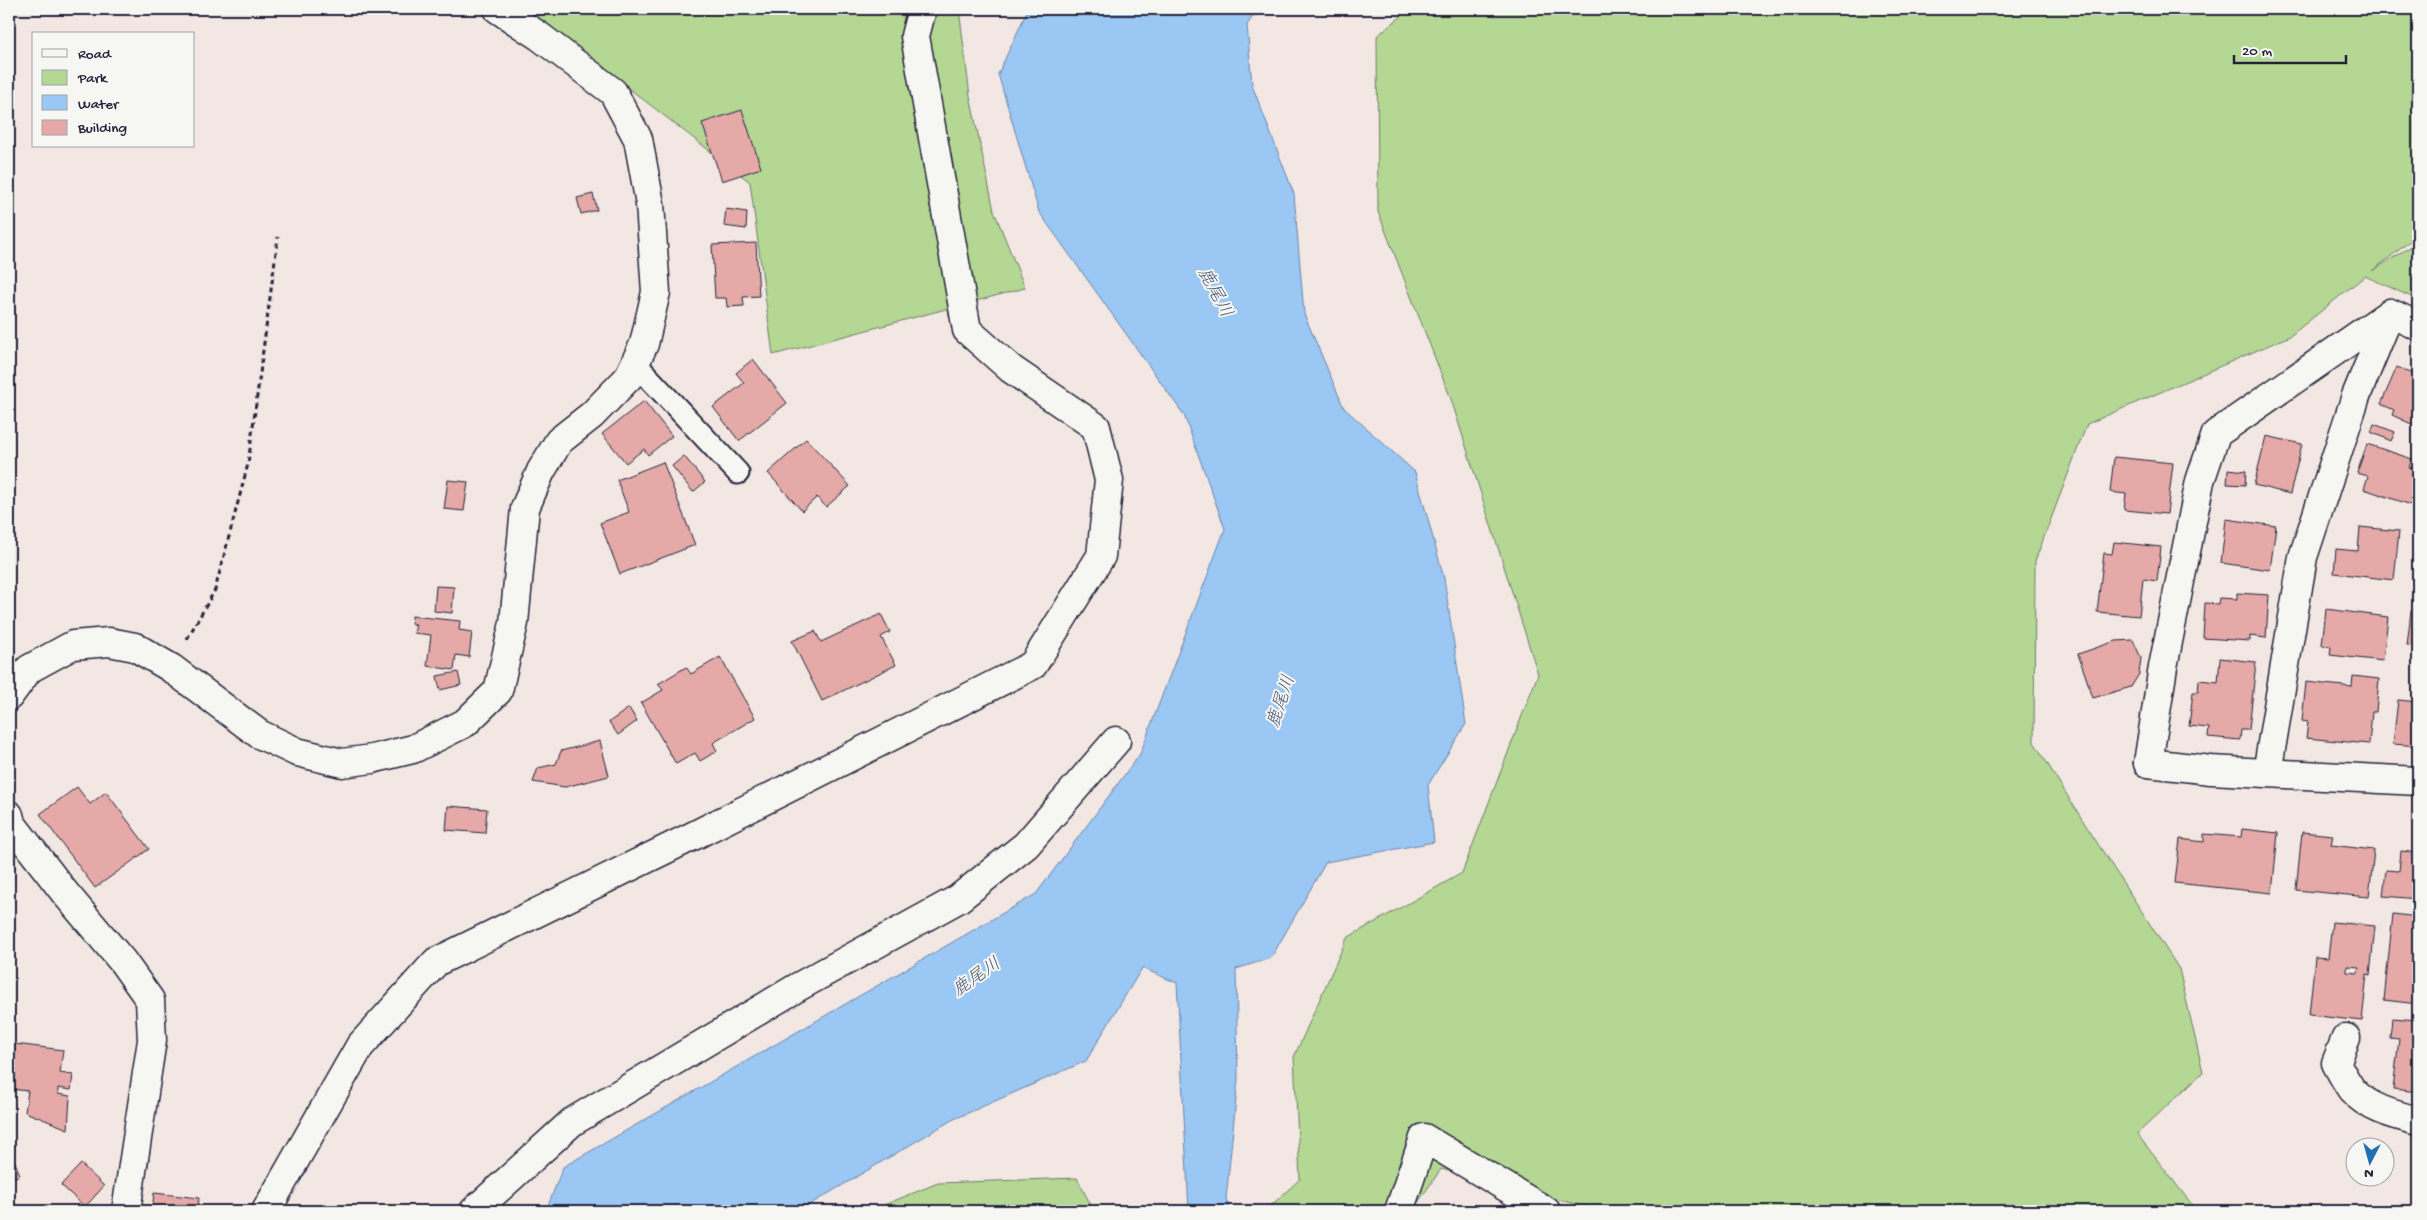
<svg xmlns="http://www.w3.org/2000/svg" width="2427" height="1220" viewBox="0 0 2427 1220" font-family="'Gochi Hand','Klee One',sans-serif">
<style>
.green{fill:#b4d893;stroke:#6b7d67}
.water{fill:#9ac7f4;stroke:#6a85aa}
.building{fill:#e5aaa7;stroke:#22223b;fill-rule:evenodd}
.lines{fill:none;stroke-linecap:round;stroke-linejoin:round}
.lane-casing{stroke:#22223b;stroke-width:25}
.street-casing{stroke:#22223b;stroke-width:31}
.secondary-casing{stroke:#22223b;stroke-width:31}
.path{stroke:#22223b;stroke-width:3;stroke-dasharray:5 4;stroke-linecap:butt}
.lane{stroke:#f6f6f2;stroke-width:21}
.street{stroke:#f6f6f2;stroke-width:28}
.secondary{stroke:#f6f6f2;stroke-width:28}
.labels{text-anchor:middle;stroke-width:4;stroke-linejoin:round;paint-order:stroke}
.water-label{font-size:18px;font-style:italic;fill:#465472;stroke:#f6f6f2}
</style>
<rect width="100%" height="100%" fill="#f3e7e3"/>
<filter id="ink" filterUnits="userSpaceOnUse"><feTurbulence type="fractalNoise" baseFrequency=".02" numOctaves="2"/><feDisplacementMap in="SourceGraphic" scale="10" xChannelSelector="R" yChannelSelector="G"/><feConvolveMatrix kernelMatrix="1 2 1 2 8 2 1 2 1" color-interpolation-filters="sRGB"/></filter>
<g filter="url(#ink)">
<path class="green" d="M526,9h433l11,87 24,115 31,77 -252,67 -23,-173z
M1410,9h1008v226l-46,36 46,-29v58l-53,-24 -75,60 -203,88 -52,137 -1,181 51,82 94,145 24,103 -66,62 60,77h-594l-162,-42 -29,42h-147l35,-32 -6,-122 53,-119 115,-65 76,-199 -87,-275 -73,-187 -1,-176z
M1077,1178l17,33h-225l69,-28z"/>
<path class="water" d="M1028,9h230l-11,16 5,60 42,109 10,120 40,94 71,64 29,106 22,146 -38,61 6,57 -108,20 -55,96 -35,11 2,110 -12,120 4,12h-41l-12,-228 -35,-15 -56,93 -134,59 -153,91h-253l17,-44 473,-273 104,-140 85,-225 -41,-114 -145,-203 -41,-138z"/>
<path class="building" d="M742,110l19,58 -39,13 -20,-58z
M593,194l4,16 -16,4 -4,-16z
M726,209l21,3 -1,17 -22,-3z
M756,243l3,53 -16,1 1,9 -17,1 -1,-9h-11l-3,-53z
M753,359l34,44 -48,38 -26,-34 31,-24 -8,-10z
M2397,367l21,9v51l-26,-12 2,-5 -13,-6z
M644,401l28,35 -24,19 -4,-6 -18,14 -24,-29z
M2374,424l21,8 -4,9 -20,-9z
M2266,436l36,8 -12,50 -36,-9z
M806,439l44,47 -24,21 -9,-10 -15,14 -34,-38z
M2367,444l45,15 -3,8 9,3 -1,37 -53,-18 4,-13 -11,-3z
M684,456l21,26 -12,10 -21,-26z
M2114,457l59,6 -6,51 -43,-4 2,-16 -16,-2z
M663,462l32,83 -75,29 -20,-51 29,-11 -12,-32z
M2228,469l18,2 -1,14 -18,-1z
M448,480l20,2 -4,29 -20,-2z
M2226,519l50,7 -6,44 -49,-7z
M2360,527l39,4 -5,49 -60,-7 2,-24 22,2z
M2114,542l47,5 -4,34 -14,-2 -4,37 -42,-4 7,-59 8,1z
M436,586l18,1 -2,26 -18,-2z
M2237,593l32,2 -3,43 -16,-2v5l-47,-3 2,-35 13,1 1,-6 18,1z
M2326,609l62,8 -5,44 -53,-6 1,-8 -9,-2z
M2411,611l7,1v34l-11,-1z
M881,614l9,18 -9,5 15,28 -74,36 -30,-60 23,-10 6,11z
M412,616l48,5 -1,9 13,2 -3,25 -13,-2 -2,15 -27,-4 4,-31 -17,-2 2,-8 -5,-1z
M2133,640l8,18 -2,16 -8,13 -38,11 -15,-44 38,-13z
M720,657l35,61 -42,25 4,8 -17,10 -5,-8 -19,11 -35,-61 22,-13 -5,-6 28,-17 5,7z
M2220,658l36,4 -7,68h-8l-1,10 -32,-3 1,-9 -20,-2 4,-34h5l1,-12 19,2z
M458,672l3,13 -21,5 -3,-14z
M2353,676l26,3 -3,33h-4l-3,32 -63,-6 2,-16 -6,-1 4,-39 46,5z
M2398,700l20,2v44l-25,-2z
M629,708l8,13 -19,14 -9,-13z
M600,741l9,35 -44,11 -32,-5 5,-14 18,-4 5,-13z
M77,787l13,17 16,-12 43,57 -54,39 -55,-74z
M448,806l39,3 -2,24 -39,-3z
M2242,829l36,4 -6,60 -97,-10 5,-44 24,3v-8l37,3z
M2302,832l31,3 -2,10 43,5 -5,47 -73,-7z
M2401,851l17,2v46l-35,-3 3,-26 13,1z
M2393,914l25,3v87l-34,-4z
M2332,922l43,4 -5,49 -3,-1 -5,47 -53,-6 6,-58 13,1zM2347,966l12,1 -1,6 -11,-1z
M2392,1018l26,2v72l-25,-3 6,-50 -9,-1z
M15,1044l48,6 -3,23 13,2 -2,15 -13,-2v6l12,2 -2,33 -43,-17 3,-21 -18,-2z
M15,1162l5,13 -11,5v-16z
M81,1164l23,22 -19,21 -24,-22z
M154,1193l45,5 -2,13h-45z"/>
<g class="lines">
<g class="lane-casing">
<path id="lane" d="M635,363l103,110"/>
</g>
<g class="street-casing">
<path id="street" d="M9,696l20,-27 44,-24 36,-3 26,5 36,21 88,66 38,18 45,11 30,-4 41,-10 52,-26 33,-32 16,-68 11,-115 16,-37 18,-30 33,-26 36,-37 16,-34 12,-52 -6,-88 -12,-65 -25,-47 -74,-56 -41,-27
M2148,763l15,-96 37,-186 16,-47 174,-121 28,13
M2267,773l36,-216 53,-161 34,-83
M9,815l2,8 54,70 58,69 27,38 2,40 -26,171
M2346,1038l-10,25c5,9 10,19 16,27 17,19 43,25 66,31
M1400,1208l24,-70 122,73
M266,1211l94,-165 76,-84 255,-125 342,-172 68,-109 8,-76 -13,-53 -85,-58 -44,-39 -52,-294 7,-27
M474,1211l98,-89 226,-135 160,-88 68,-54 90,-104"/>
</g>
<g class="secondary-casing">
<path id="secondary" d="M2148,763l63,7 207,11"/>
</g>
<path class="path" d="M187,639l28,-49 33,-126 30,-227"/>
<use href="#lane" class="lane"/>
<use href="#street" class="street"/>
<use href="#secondary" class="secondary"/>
</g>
</g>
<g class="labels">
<g class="water-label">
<text transform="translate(1216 292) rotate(62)" y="6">鹿尾川</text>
<text transform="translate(1280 701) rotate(-72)" y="6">鹿尾川</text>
<text transform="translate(976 976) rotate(-35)" y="6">鹿尾川</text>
</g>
</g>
<rect width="2427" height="1220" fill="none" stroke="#f6f6f2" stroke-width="30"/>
<rect x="15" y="15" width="2397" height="1190" fill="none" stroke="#22223b" stroke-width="2" filter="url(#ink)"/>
<rect x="32" y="32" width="162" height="115" fill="#f6f6f2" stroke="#a1a1a9"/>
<rect x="42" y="49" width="25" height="8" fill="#f6f6f2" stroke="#a1a1a9"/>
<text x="78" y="58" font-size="15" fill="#22223b">Road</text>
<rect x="42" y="70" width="25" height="15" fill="#b4d893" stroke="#a1a1a9"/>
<text x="78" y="82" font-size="15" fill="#22223b">Park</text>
<rect x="42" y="95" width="25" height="15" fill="#9ac7f4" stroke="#a1a1a9"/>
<text x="78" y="108" font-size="15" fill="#22223b">Water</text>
<rect x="42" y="120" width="25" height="15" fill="#e5aaa7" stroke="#a1a1a9"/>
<text x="78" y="132" font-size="15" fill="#22223b">Building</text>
<g transform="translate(2370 1162) rotate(186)"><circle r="24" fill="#f6f6f2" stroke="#a1a1a9"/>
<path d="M0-4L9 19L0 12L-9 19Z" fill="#1f6fb2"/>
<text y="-8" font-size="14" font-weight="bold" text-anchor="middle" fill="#22223b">N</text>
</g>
<path d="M2234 55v8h112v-8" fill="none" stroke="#22223b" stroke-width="2.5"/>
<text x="2242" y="55" font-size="15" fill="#22223b" stroke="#f6f6f2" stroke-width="4" paint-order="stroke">20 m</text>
</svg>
